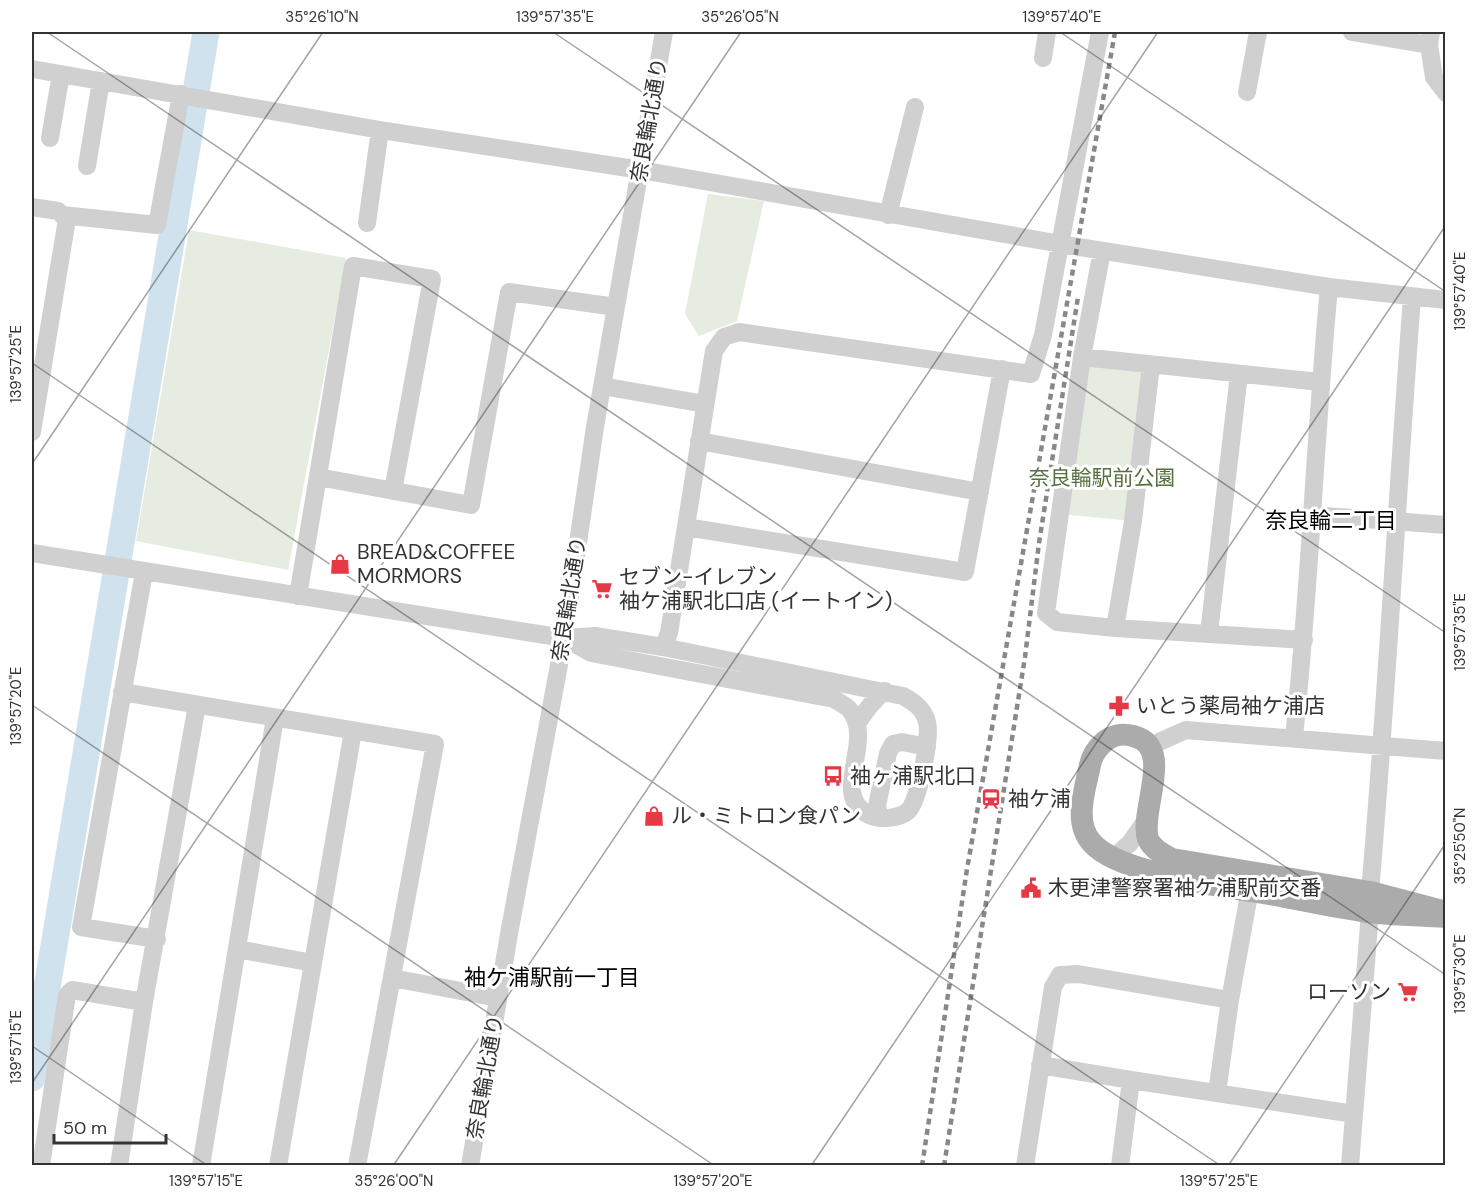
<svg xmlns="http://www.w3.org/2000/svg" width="1477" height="1197" viewBox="0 0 1477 1197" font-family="'DM Sans','Noto Sans JP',sans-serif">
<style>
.green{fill:#e6ecdf}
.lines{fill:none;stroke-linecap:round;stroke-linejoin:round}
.river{stroke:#cfe2ee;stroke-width:27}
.minor{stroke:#d0d0d0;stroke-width:18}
.major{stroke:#ababab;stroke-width:22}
.rail{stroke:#888;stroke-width:4.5;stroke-dasharray:6 4.5;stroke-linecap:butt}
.ticks{fill:none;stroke:#333;stroke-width:1.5;stroke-opacity:0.45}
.labels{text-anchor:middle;stroke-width:6;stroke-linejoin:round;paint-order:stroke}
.street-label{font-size:21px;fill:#333;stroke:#fff}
.park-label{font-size:21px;fill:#56703f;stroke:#fff}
.poi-label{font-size:21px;fill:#333;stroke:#fff;text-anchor:start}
.neighbourhood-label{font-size:22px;fill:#000;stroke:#fff}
.neatline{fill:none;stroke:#333;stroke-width:2}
.ticks-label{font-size:15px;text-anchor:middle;fill:#333}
</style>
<rect width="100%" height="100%" fill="#fff"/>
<path class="green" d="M708,194l56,7 -27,120 -38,15 -14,-22z
M189,230l157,28 -58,312 -152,-29z
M1082,357l69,8 -18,156 -73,-7z"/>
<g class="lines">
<path class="river" d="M32,1078l174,-1046"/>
<path class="minor" d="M1352,32l77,13 2,-13
M1429,45l5,32 12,16
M1043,58l4,-26
M32,69l348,61 261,40 420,74 268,43 117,13
M1247,92l11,-60
M50,138l11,-64
M87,166l14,-85
M32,207l26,4 9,8 -35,213
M62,215l95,10 24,-131
M888,215l27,-108
M367,223l13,-93
M1102,251l-20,106 -36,256 11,9 58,6 189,12
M1082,357l238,25
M602,386l103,18
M699,441l281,51
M318,477l153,28 38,-213 107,15
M1312,515l134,10
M686,527l279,45 37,-203
M32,553l532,85 31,-2 68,11 240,49c11,6 21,13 24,26 4,14 -8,79 -19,89 -9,8 -29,9 -39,4 -41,-20 8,-75 -20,-106 -4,-4 -11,-7 -15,-10l-243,-46 -27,-15
M144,572l-63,355 76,12
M298,596l55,-330 79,13 -39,212
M1115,628l18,-107 18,-156
M1209,633l30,-259
M663,647l6,-14 45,-282 10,-14 15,-5 292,42 12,-39 57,-303
M122,692l313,52 -78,422
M857,724c8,-13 16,-24 28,-33
M1294,737c16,-150 21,-300 35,-450
M1150,746l36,-16 260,21
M880,818l-3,-12 11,-53 5,-9 9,-2 25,5
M1113,858l17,-15 17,-24
M1370,892c17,-198 27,-397 42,-595
M237,949l76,14
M392,978l106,20
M1040,1065l91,15 223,34
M1217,1093l13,-93 22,-122
M41,1166l26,-171 5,-5 72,12
M119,1166l25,-164 53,-297
M201,1166l74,-448
M278,1166l75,-435
M470,1166l39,-232 55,-296 31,-211 69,-395
M1025,1166l28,-179 7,-12 18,-1 152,26
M1120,1166l11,-86
M1350,1166l20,-254"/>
<path class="major" d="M1446,912l-76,-20 -198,-33c-8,-4 -20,-10 -24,-20 -9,-29 28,-92 -15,-103 -10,-3 -21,-1 -29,6 -8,7 -12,13 -14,23 -5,25 -17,57 2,78 27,31 136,44 177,51 33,6 66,13 99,18 26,3 52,3 78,5"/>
<path class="rail" d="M922,1166l45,-297 148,-837
M944,1166l81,-509 14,-114 39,-246"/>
</g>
<path class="ticks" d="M47,32l1399,943M553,32l893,601M1060,32l386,260M32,363l1189,803M32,464l291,-432M32,705l683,461M32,1046l176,120M32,1083l709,-1051M393,1166l765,-1134M811,1166l635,-941M1228,1166l218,-323"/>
<defs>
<g id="shop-bare" transform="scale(1.62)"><path d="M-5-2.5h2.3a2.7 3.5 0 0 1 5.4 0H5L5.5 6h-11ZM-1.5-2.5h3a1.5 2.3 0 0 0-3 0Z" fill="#e63946" stroke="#fff" stroke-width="2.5" paint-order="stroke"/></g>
<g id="supermarket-bare" transform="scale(1.62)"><path d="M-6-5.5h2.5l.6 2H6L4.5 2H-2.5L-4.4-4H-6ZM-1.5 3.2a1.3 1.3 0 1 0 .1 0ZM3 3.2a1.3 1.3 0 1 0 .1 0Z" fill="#e63946" stroke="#fff" stroke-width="2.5" paint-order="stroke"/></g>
<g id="pharmacy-bare" transform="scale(1.62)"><path d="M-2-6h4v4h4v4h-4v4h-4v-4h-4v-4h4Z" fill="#e63946" stroke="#fff" stroke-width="2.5" paint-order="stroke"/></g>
<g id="bus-bare" transform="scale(1.62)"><path d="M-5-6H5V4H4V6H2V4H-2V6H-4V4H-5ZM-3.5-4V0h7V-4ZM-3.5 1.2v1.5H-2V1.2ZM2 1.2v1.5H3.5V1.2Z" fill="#e63946" stroke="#fff" stroke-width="2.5" paint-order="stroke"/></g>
<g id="station-bare" transform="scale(1.62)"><path d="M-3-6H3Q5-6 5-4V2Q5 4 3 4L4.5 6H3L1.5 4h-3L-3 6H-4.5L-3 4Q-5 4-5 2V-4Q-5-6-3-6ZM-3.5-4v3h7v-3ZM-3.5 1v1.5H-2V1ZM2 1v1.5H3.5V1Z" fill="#e63946" stroke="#fff" stroke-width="2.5" paint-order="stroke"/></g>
<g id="civic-bare" transform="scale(1.62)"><path d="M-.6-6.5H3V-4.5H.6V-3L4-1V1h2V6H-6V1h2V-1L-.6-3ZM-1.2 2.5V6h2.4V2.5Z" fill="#e63946" stroke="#fff" stroke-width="2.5" paint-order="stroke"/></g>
</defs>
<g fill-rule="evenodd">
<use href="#shop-bare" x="340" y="564"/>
<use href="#supermarket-bare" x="602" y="589"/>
<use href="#pharmacy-bare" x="1119" y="706"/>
<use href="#bus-bare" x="833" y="776"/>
<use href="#station-bare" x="991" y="799"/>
<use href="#shop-bare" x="654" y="816"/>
<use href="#civic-bare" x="1031" y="888"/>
<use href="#supermarket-bare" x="1408" y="992"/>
</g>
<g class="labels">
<g class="street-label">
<text transform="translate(649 120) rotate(-80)" y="7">奈良輪北通り</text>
<text transform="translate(569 599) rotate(-81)" y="7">奈良輪北通り</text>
<text transform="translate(485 1077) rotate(-80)" y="7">奈良輪北通り</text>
</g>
<g class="park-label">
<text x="1102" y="485">奈良輪駅前公園</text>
</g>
<g class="poi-label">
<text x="357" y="559">BREAD&amp;COFFEE<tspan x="357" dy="24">MORMORS</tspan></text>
<text x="619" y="584">セブン-イレブン<tspan x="619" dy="24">袖ケ浦駅北口店 (イートイン)</tspan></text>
<text x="1136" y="713">いとう薬局袖ケ浦店</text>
<text x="850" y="783">袖ヶ浦駅北口</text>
<text x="1008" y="806">袖ケ浦</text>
<text x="671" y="823">ル・ミトロン食パン</text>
<text x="1048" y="895">木更津警察署袖ケ浦駅前交番</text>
<text x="1391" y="999" text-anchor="end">ローソン</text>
</g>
<g class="neighbourhood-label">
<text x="1331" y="528">奈良輪二丁目</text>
<text x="552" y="985">袖ケ浦駅前一丁目</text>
</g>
</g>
<rect width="1477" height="1197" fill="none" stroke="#ffffff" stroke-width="66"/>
<path d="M54 1134v9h112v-9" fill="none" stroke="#333333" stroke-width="3"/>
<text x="63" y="1134" font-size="18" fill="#333333" stroke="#ffffff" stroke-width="4.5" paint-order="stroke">50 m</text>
<rect x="33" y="33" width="1411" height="1131" class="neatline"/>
<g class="ticks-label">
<text x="322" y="22">35°26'10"N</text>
<text x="555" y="22">139°57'35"E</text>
<text x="740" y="22">35°26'05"N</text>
<text x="1062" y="22">139°57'40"E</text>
<text transform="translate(1460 291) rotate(-90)" y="5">139°57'40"E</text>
<text transform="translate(16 364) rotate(-90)" y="5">139°57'25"E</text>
<text transform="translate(1460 632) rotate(-90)" y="5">139°57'35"E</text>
<text transform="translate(16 706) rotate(-90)" y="5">139°57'20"E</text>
<text transform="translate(1460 846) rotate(-90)" y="5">35°25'50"N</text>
<text transform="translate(1460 974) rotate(-90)" y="5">139°57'30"E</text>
<text transform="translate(16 1047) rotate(-90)" y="5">139°57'15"E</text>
<text x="206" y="1186">139°57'15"E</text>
<text x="394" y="1186">35°26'00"N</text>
<text x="713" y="1186">139°57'20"E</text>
<text x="1219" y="1186">139°57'25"E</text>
</g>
</svg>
